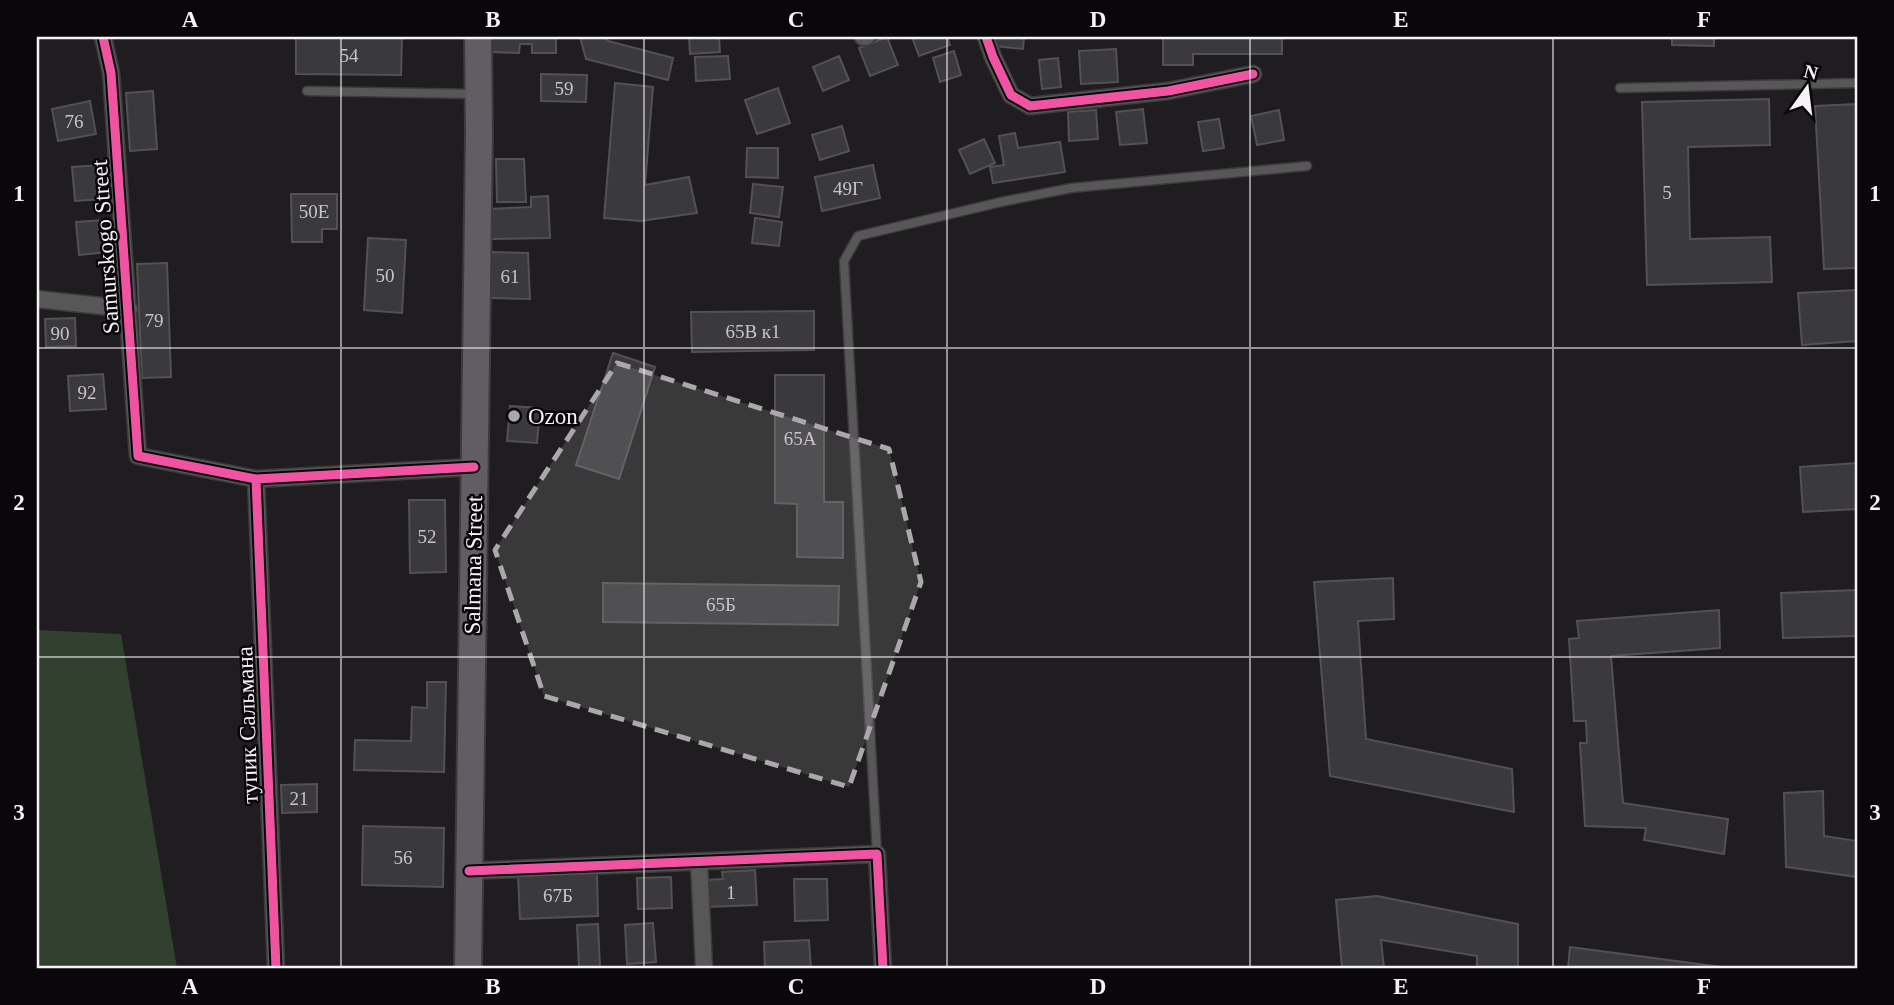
<svg xmlns="http://www.w3.org/2000/svg" width="1894" height="1005" viewBox="0 0 1894 1005" font-family="Georgia,serif">
<style>
.green{fill:#324030}
.building{fill:#3a393b;stroke:#535153;stroke-width:2}
.lines{fill:none;stroke-linecap:round;stroke-linejoin:round}
.service-casing{stroke:#3c3a3c;stroke-width:11}
.minor-casing{stroke:#3c3a3c;stroke-width:19}
.primary-casing{stroke:#3c3a3c;stroke-width:30}
.service{stroke:#585758;stroke-width:8}
.minor{stroke:#585758;stroke-width:16}
.primary{stroke:#625c64;stroke-width:26}
.cycleway-casing{stroke:#090709;stroke-width:13}
.cycleway{stroke:#f153a3;stroke-width:9}
.marked{fill:#aaa8aa;fill-opacity:0.2;stroke:#aaa8aa;stroke-width:5;stroke-dasharray:14 9;stroke-linejoin:round}
.grid{fill:none;stroke:#f5f3f5;stroke-width:2;stroke-opacity:0.55}
.poi-dot{fill:#aaa8aa;stroke:#090709;stroke-width:2.5}
.labels{text-anchor:middle;stroke-width:5;stroke-linejoin:round;paint-order:stroke}
.number-label{font-size:19px;fill:#c6c4c6}
.street-label{font-size:23px;fill:#f5f3f5;stroke:#090709}
.poi-label{font-size:23px;fill:#f5f3f5;stroke:#090709;text-anchor:start}
.neatline{fill:none;stroke:#f5f3f5;stroke-width:2.5}
.grid-label{font-size:23px;text-anchor:middle;font-weight:bold;fill:#f5f3f5}
</style>
<rect width="100%" height="100%" fill="#1f1d1f"/>
<path class="green" d="M37,630l84,4 56,334h-140z"/>
<path class="building" d="M296,37h106l-1,38 -105,-1z
M491,37h65v16h-24v-9h-12l-1,9 -28,-1z
M580,37h26l2,4 65,17 -5,22 -82,-21z
M689,37h30l1,15 -30,2z
M887,37l11,28 -28,11 -11,-28z
M912,37h35l3,8 -31,11z
M996,37h28l-1,12 -28,-3z
M1163,37h119v17h-89v11h-30z
M1672,37h42v9l-42,-1z
M1116,49l2,33 -37,2 -2,-33z
M954,51l7,24 -21,7 -7,-24z
M728,56l2,23 -34,2 -1,-24z
M839,56l10,24 -26,11 -10,-24z
M1058,58l3,29 -19,2 -3,-29z
M541,74l46,1 -1,27 -45,-1z
M615,83l38,4 -8,98 44,-8 8,36 -56,8 -37,-3z
M778,88l12,35 -33,11 -12,-34z
M153,91l4,58 -27,2 -4,-58z
M1769,99l1,46 -82,2 2,92 80,-2 2,45 -125,3 -5,-183z
M90,101l6,33 -38,7 -6,-32z
M1857,104v164l-33,1 -9,-163z
M1143,109l4,34 -27,2 -4,-33z
M1096,110l2,29 -29,2 -1,-29z
M1279,110l5,30 -27,5 -6,-29z
M1219,119l5,29 -21,3 -5,-29z
M842,126l7,25 -29,9 -8,-25z
M1015,133l3,15 42,-6 5,30 -72,11 -3,-16 14,-2 -5,-29z
M984,139l11,24 -25,11 -11,-24z
M747,148h31v30l-32,-1z
M496,159h28l2,43h-29z
M101,165l3,34 -29,2 -3,-34z
M873,165l7,33 -58,13 -7,-34z
M753,184l30,3 -4,30 -29,-4z
M291,194h46v35h-15v13h-30z
M548,196l2,42 -61,1 -1,-30 43,-2v-10z
M755,218l27,4 -3,24 -27,-3z
M104,220l3,32 -28,3 -3,-33z
M368,238l38,2 -4,73 -38,-3z
M491,252l37,1 2,46 -39,-1z
M167,263l4,114 -29,1 -5,-114z
M1857,290v51l-55,4 -4,-52z
M814,311v39l-122,2 -1,-40z
M75,318l1,28 -30,1 -1,-28z
M613,353l42,14 -36,112 -43,-14z
M103,374l3,35 -36,2 -2,-35z
M775,375h49v127h19v56l-46,-1v-53l-22,-1z
M510,406l30,2 -3,35 -30,-2z
M1857,463v46l-54,3 -3,-45z
M409,500h36l1,72 -36,1z
M1393,578l1,41 -36,2 8,118 146,30 2,43 -184,-36 -16,-194z
M603,583l236,3 -1,39 -235,-3z
M1857,590v46l-74,2 -2,-45z
M1719,610l1,38 -109,8 12,147 105,16 -4,35 -80,-14 2,-12 -61,-2 -5,-83h7l-1,-22h-12l-5,-82 10,-1 -2,-17z
M427,682h19l-2,90 -90,-2 1,-30 56,1 1,-34 15,1z
M317,784v28l-35,1 -1,-28z
M1823,791l1,45 33,5v36l-71,-10 -2,-74z
M363,826l81,2 -1,59 -81,-2z
M755,870l2,35 -50,2 -1,-27 17,-1 -1,-7z
M597,872l1,44 -78,3 -2,-44z
M671,877l1,31 -34,1 -1,-31z
M794,879h33l1,41 -33,1z
M1377,896l141,28v44h-41v-12l-96,-16 3,28h-42l-6,-68z
M653,923l3,39 -29,2 -2,-39z
M598,924l2,44h-21l-2,-43z
M809,940l2,28h-46l-1,-26z
M1570,947l159,21h-161z"/>
<g class="lines">
<g class="service-casing">
<path id="service" d="M1620,88l237,-5
M307,91l169,3
M877,854l-33,-593 14,-25 143,-34 70,-14 236,-22"/>
</g>
<g class="minor-casing">
<path id="minor" d="M103,37l8,36 27,383 118,23 218,-12
M863,37h3
M986,37l7,20 18,38 19,11 138,-15 85,-17
M37,299l92,10
M256,479l20,489
M699,862l5,106
M469,871l408,-17 6,114"/>
</g>
<g class="primary-casing">
<path id="primary" d="M468,968l11,-834 -1,-97"/>
</g>
<use href="#service" class="service"/>
<use href="#minor" class="minor"/>
<use href="#primary" class="primary"/>
<g class="cycleway-casing">
<path id="cycleway" d="M103,37l8,36 27,383 118,23 218,-12
M986,37l7,20 18,38 19,11 138,-15 85,-17
M256,479l20,489
M469,871l408,-17 6,114"/>
</g>
<use href="#cycleway" class="cycleway"/>
</g>
<path class="marked" d="M617,363l272,86 32,133 -72,205 -305,-91 -49,-146z"/>
<path class="grid" d="M341,37v931M644,37v931M947,37v931M1250,37v931M1553,37v931M37,348h1820M37,657h1820"/>
<circle class="poi-dot" cx="514" cy="416" r="7"/>
<g class="labels">
<g class="number-label">
<text x="349" y="62">54</text>
<text x="564" y="95">59</text>
<text x="74" y="128">76</text>
<text x="848" y="195">49Г</text>
<text x="1667" y="199">5</text>
<text x="314" y="218">50Е</text>
<text x="385" y="282">50</text>
<text x="510" y="283">61</text>
<text x="154" y="327">79</text>
<text x="753" y="338">65В к1</text>
<text x="60" y="340">90</text>
<text x="87" y="399">92</text>
<text x="800" y="445">65А</text>
<text x="427" y="543">52</text>
<text x="721" y="611">65Б</text>
<text x="299" y="805">21</text>
<text x="403" y="864">56</text>
<text x="731" y="899">1</text>
<text x="558" y="902">67Б</text>
</g>
<g class="street-label">
<text transform="translate(105 247) rotate(-94)" y="8">Samurskogo Street</text>
<text transform="translate(473 565) rotate(-89)" y="8">Salmana Street</text>
<text transform="translate(247 725) rotate(-92)" y="8">тупик Сальмана</text>
</g>
<g class="poi-label">
<text x="528" y="424">Ozon</text>
</g>
</g>
<rect width="1894" height="1005" fill="none" stroke="#090709" stroke-width="77"/>
<g transform="translate(1807 88) rotate(14)" stroke="#090709" stroke-width="5" paint-order="stroke">
<path d="M0-5L12 26L0 18L-12 26Z" fill="#f5f3f5"/>
<text y="-10" font-size="19" font-weight="bold" text-anchor="middle" fill="#f5f3f5">N</text>
</g>
<rect x="38" y="38" width="1818" height="929" class="neatline"/>
<g class="grid-label">
<text x="190" y="27">A</text>
<text x="493" y="27">B</text>
<text x="796" y="27">C</text>
<text x="1098" y="27">D</text>
<text x="1401" y="27">E</text>
<text x="1704" y="27">F</text>
<text x="19" y="201">1</text>
<text x="1875" y="201">1</text>
<text x="19" y="510">2</text>
<text x="1875" y="510">2</text>
<text x="19" y="820">3</text>
<text x="1875" y="820">3</text>
<text x="190" y="994">A</text>
<text x="493" y="994">B</text>
<text x="796" y="994">C</text>
<text x="1098" y="994">D</text>
<text x="1401" y="994">E</text>
<text x="1704" y="994">F</text>
</g>
</svg>
